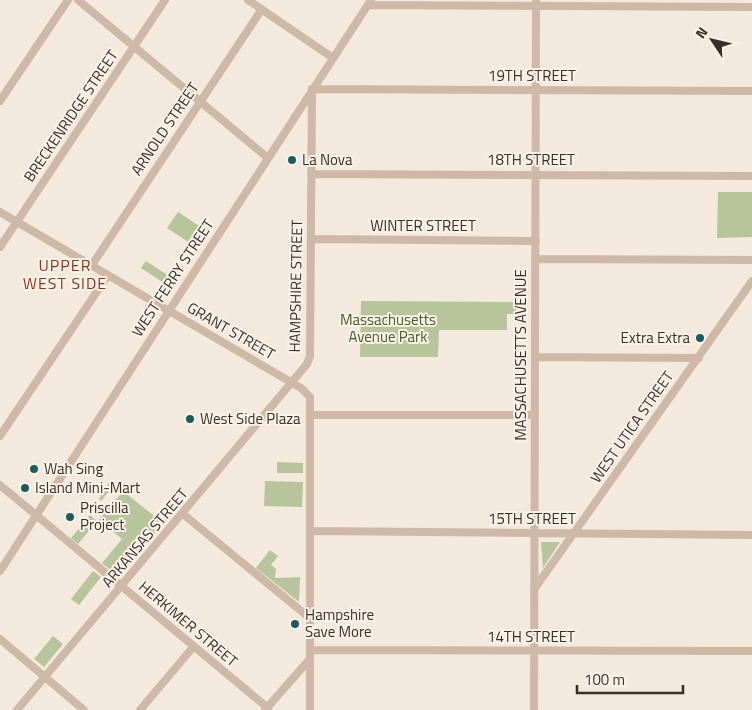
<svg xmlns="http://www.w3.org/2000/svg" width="752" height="710" viewBox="0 0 752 710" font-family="'Titillium Web',sans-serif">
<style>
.green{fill:#b8c59c}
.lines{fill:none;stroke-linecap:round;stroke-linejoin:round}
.minor{stroke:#ceb8a8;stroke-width:8}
.poi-dot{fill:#1b5c5f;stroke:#fbf3ea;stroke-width:2}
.labels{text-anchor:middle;stroke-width:4;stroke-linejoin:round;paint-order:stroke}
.street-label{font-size:15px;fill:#3a2e29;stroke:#fbf3ea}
.poi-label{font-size:15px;fill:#3a2e29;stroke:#fbf3ea;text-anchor:start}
.park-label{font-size:15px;fill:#4a5a2a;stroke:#fbf3ea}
.neighbourhood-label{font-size:16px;letter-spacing:1px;fill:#8f341c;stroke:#fbf3ea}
</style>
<rect width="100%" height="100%" fill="#f4e9dd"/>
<path class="green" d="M718,192h34v45l-35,1z
M178,212l29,19 -11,16 -29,-19z
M146,261l29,19 -5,7 -29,-19z
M361,301l165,1v12h-19v16h-68l-1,27h-78z
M277,462l26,1v10h-26z
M265,481l38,1 -1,25 -38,-1z
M109,482l3,6 -11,13 -2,-2z
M123,491l40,32 -44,54 -17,-14 20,-24 -23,-19z
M90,515l7,6 -19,23 -7,-6z
M541,542h19l-17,26z
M270,550l8,6 -7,9 5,4 -1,9 25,-1 -1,25 -43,-34z
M93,571l8,6 -22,28 -8,-6z
M53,636l10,8 -19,23 -10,-8z"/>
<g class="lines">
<path class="minor" d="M78,0l190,158
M248,0l85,58
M368,5l384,2
M0,101l68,-101
M311,174l441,2
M0,212l301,176 9,9v313
M311,239l225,2
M0,247l165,-247
M536,259l216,1
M92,265l170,-256
M535,357l164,1
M312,415h223
M0,436l108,-161
M0,485l268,223
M183,514l128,105
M311,531l441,4
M0,571l371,-571
M535,588l217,-307
M0,639l84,71
M311,650l441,1
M17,710l290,-346 3,-8 2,-267 440,2
M140,710l54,-64
M265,710l45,-51
M534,710l2,-710"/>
</g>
<g class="poi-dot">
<circle cx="292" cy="160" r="5"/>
<circle cx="700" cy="338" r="5"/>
<circle cx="190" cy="419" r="5"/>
<circle cx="34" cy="469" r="5"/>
<circle cx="25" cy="488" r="5"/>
<circle cx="70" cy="517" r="5"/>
<circle cx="295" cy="624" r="5"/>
</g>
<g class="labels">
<g class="street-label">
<text x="532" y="81">19TH STREET</text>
<text transform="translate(71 116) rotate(-56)" y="5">BRECKENRIDGE STREET</text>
<text transform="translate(165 129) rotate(-56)" y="5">ARNOLD STREET</text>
<text x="531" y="165">18TH STREET</text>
<text x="423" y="231">WINTER STREET</text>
<text transform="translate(173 278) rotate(-57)" y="5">WEST FERRY STREET</text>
<text transform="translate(296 286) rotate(-89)" y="5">HAMPSHIRE STREET</text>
<text transform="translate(231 331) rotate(30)" y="5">GRANT STREET</text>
<text transform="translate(521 355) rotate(-90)" y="5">MASSACHUSETTS AVENUE</text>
<text transform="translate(632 427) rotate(-55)" y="5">WEST UTICA STREET</text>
<text x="532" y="524">15TH STREET</text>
<text transform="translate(145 538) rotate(-50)" y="5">ARKANSAS STREET</text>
<text transform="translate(188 624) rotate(40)" y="5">HERKIMER STREET</text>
<text x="531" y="642">14TH STREET</text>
</g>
<g class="poi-label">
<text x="302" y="165">La Nova</text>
<text x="690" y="343" text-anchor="end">Extra Extra</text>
<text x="200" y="424">West Side Plaza</text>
<text x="44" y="474">Wah Sing</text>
<text x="35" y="493">Island Mini-Mart</text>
<text x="80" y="513">Priscilla<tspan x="80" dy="17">Project</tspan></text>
<text x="305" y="620">Hampshire<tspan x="305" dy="17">Save More</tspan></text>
</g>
<g class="park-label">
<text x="388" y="325">Massachusetts<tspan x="388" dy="17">Avenue Park</tspan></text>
</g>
<g class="neighbourhood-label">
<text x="65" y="271">UPPER<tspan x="65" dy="18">WEST SIDE</tspan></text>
</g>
</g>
<g transform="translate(712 40) rotate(305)" stroke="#fbf3ea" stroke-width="4" paint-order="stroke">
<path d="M0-4L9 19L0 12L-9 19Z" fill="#3a2e29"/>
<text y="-8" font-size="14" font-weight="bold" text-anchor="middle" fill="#3a2e29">N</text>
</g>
<path d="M577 685v8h106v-8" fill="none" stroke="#3a2e29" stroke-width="2.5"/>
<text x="584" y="685" font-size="15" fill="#3a2e29" stroke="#fbf3ea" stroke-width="4" paint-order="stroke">100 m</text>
</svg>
